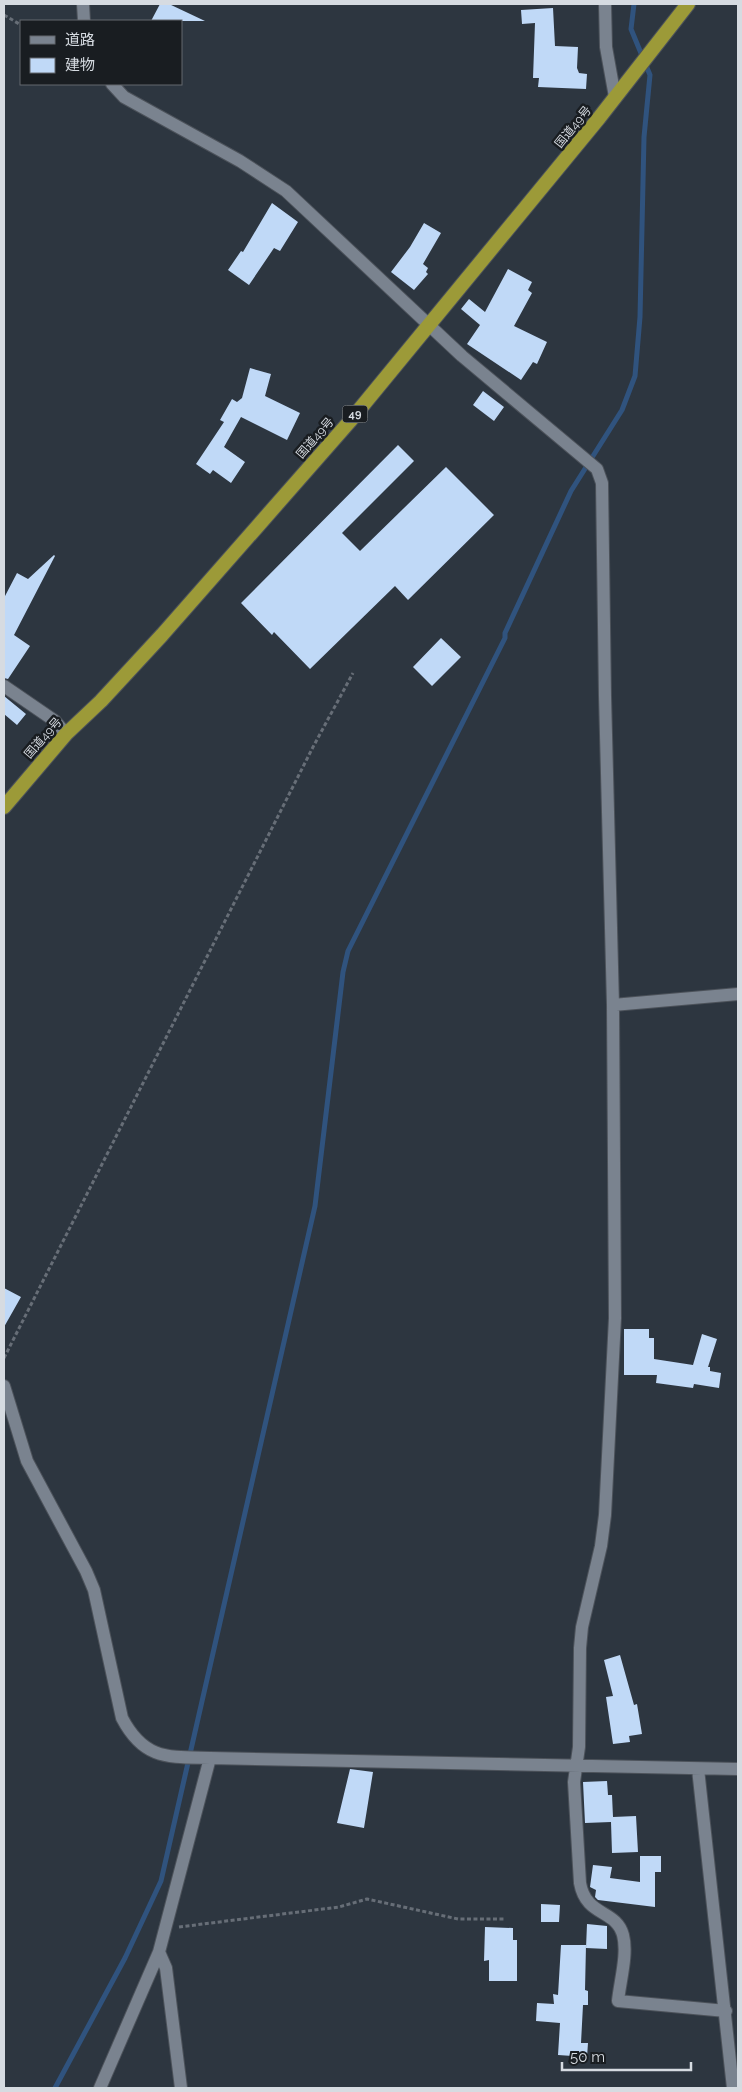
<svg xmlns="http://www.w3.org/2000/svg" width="742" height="2092" viewBox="0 0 742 2092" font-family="Raleway,'Noto Sans JP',sans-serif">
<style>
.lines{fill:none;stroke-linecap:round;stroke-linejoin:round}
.stream{stroke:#30537e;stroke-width:5}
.building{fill:#c0d9f7}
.minor-casing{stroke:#4c525a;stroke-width:14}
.trunk-casing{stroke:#4c525a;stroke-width:16}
.path{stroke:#676e77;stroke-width:3;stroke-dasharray:4 2.5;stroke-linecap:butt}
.minor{stroke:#7a838f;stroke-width:12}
.trunk{stroke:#9c9a38;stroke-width:14}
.labels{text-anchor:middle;stroke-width:5;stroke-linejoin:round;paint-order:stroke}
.shield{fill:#191d21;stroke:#9da2a7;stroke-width:1}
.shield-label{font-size:11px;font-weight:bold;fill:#d6dbe1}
.street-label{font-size:12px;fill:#d6dbe1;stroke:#191d21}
</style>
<rect width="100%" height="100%" fill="#2d3640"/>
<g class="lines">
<path class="stream" d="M55,2088l70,-130 36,-77 154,-675 28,-234 5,-21 157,-313v-5l66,-142 51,-81 13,-34 5,-59 4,-180 6,-62 -19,-46 3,-25"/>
</g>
<path class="building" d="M160,4h9l36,17h-54z
M553,8l2,38 23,1 -1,21 2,5 8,1 -1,15 -48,-2 1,-9h-6l2,-55 -13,1 -1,-14z
M272,203l26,19 -18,29 -6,-3 -25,37 -21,-15 13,-19 2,1z
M424,223l17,10 -18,31 5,4 -2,4 2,2 -14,16 -23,-18 19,-25z
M508,269l24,13 -4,8 4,3 -18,33 33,16 -10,22 -4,-2 -12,18 -54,-36 13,-19 -19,-16 8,-10 16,13z
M250,368l21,6 -6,22 35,17 -13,27 -46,-23 -17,30 21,15 -14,21 -18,-13 -3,4 -14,-10 28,-42 -4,-2 12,-21 5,3 5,-4z
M483,391l21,16 -10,14 -21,-16z
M398,445l16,16 -72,72 18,18 86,-84 48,48 -86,85 -13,-14 -85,83 -36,-37 -2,3 -31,-32z
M54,555l1,1 -41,79 16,11 -22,33 -4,-1v-80l13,-25 11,6z
M441,638l20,19 -29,29 -19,-19z
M4,696l22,18 -9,11 -13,-11z
M4,1288l17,9 -17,30z
M624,1329h25v9h5v21l39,6 9,-31 15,5 -9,28h2v4l11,2 -2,15 -25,-4 -1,4 -37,-5 1,-8h-33z
M620,1655l14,50 3,-1 5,30 -13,2 1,6 -17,2 -7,-47 7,-1 -9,-36z
M350,1769l23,3 -9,56 -27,-5z
M607,1781l1,14h4l1,22 23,-1 2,36 -26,1 -1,-31 -26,1 -2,-41z
M640,1856h21v16h-6v35l-57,-7 -3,-3 1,-7 -6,-3 3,-22 19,2 -2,11 30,4z
M541,1904l19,1 -1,17h-18z
M587,1924l20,2v23l-21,-1z
M485,1927l28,1v12h4v41h-28v-21l-5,1z
M561,1945h25l-1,45 3,1v14h-5l-2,38h7l-1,14 -29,-2 2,-32 -24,-2 1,-18 17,1 -1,-10 5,1z"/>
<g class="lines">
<g class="minor-casing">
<path id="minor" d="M83,4l1,17
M605,4l1,43 9,50
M112,84l12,13 116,64 46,30 176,165 135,113 5,14 3,213 8,309 2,313 -10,197 -4,31 -19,81 -2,21 -1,99 -5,35 6,101c6,34 36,26 43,52 5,19 -3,46 -5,66l108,10
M4,686l51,35 11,13
M613,1005l125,-11
M4,1386l23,75 59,110 8,19 28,128c22,42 46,39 88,40l528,11
M698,1769l35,319
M100,2088l59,-136
M181,2088l-15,-120 -7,-16 51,-194"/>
</g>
<g class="trunk-casing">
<path id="trunk" d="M4,807l62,-73 35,-33 61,-66 188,-214 249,-303 89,-114"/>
</g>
<path class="path" d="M4,15l17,10
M4,1358l309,-611 40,-74
M179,1927l160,-20 28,-8 91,20h46"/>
<use href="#minor" class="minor"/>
<use href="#trunk" class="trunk"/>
</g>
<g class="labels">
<rect class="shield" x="342.5" y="405.5" width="25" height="17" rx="4"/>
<g class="shield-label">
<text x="355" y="418">49</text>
</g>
<g class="street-label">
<text transform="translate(573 127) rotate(-51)" y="4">国道49号</text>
<text transform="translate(315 438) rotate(-49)" y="4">国道49号</text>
<text transform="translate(43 738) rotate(-49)" y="4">国道49号</text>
</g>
</g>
<rect width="742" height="2092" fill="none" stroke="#d6dbe1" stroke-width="10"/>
<rect x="20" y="20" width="162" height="65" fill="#191d21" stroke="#65696e"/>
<rect x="30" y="36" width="25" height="8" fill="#7a838f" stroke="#65696e"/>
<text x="65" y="45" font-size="15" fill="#d6dbe1">道路</text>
<rect x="30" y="58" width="25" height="15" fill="#c0d9f7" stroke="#65696e"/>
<text x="65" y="70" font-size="15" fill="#d6dbe1">建物</text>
<path d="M562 2062v8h129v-8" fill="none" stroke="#d6dbe1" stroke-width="2.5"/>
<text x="570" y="2062" font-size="15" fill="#d6dbe1" stroke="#191d21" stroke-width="4" paint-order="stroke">50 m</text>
</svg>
